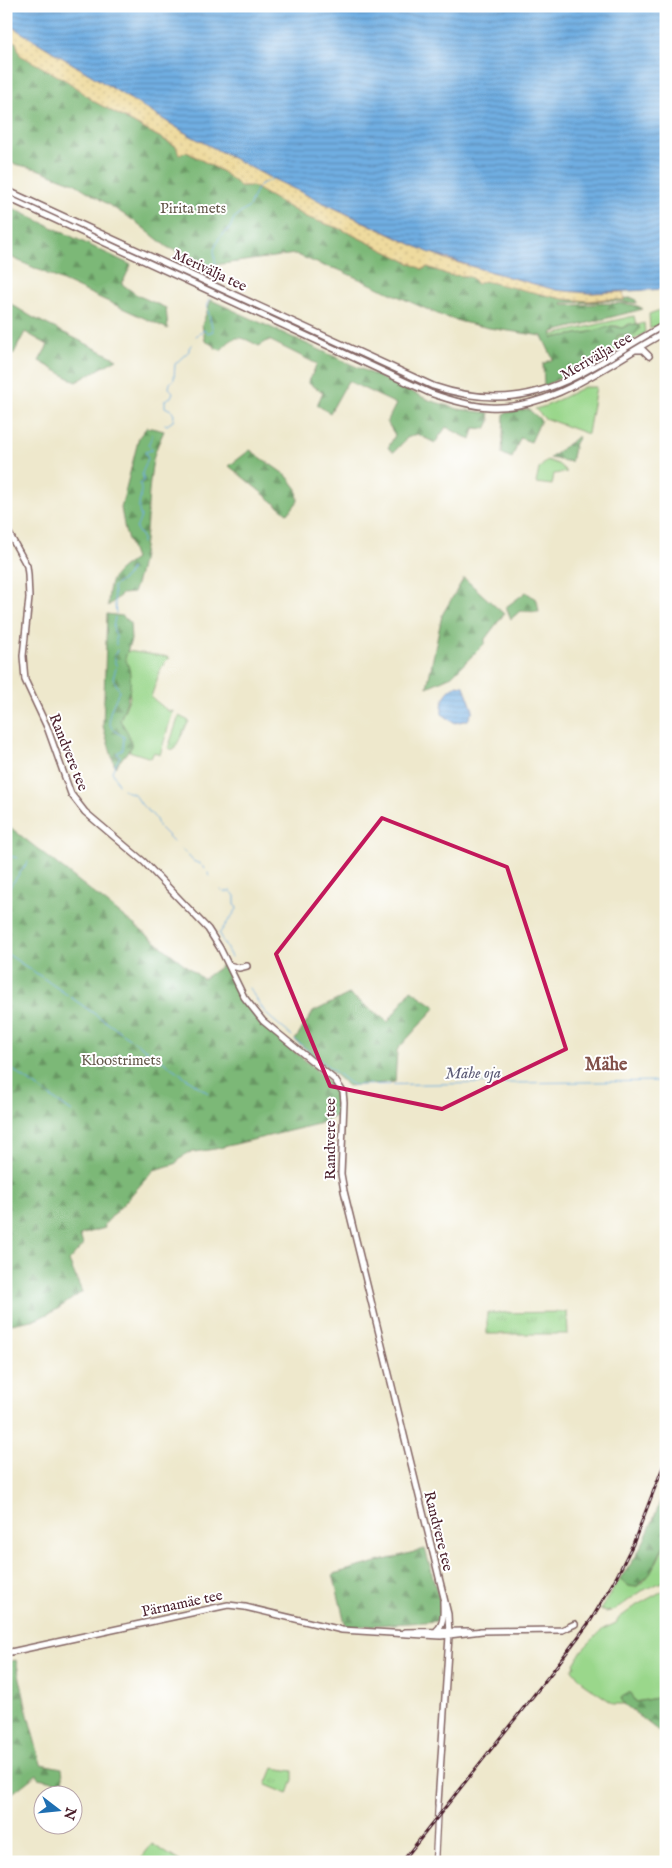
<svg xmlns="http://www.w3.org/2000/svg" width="672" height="1868" viewBox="0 0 672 1868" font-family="'IM FELL English',serif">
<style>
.grass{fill:#9ad78b;stroke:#727b5b}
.forest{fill:url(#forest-firs);stroke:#626c51}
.sand{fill:url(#sand-dots);stroke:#9c7c64}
.park{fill:url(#park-tufts);stroke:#727b5b}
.water{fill:url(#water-rules);stroke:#5d6686}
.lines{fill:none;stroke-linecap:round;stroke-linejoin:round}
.stream{stroke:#70aee2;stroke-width:1}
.tertiary-casing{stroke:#836563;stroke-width:7}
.secondary-casing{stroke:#836563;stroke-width:8}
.tertiary{stroke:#fff;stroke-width:4.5}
.secondary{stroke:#fff;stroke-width:5}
.rail-casing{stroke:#4a1f2b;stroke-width:3}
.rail{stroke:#fff;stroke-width:1;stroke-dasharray:4;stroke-linecap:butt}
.marked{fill:none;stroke:#c2185b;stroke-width:4;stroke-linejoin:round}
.labels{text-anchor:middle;stroke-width:4;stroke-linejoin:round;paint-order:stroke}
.park-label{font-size:15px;fill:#625648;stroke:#fff}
.street-label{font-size:15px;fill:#4a1f2b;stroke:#fff}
.water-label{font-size:16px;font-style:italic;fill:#595874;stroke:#fff}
.quarter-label{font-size:18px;font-weight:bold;fill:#815049;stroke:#fff}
</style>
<defs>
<pattern id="forest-firs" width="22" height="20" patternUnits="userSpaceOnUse" patternTransform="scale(1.25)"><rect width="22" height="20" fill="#7bb877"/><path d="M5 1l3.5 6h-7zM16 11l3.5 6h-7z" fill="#679562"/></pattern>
<pattern id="sand-dots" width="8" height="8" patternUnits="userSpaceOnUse" patternTransform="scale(1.25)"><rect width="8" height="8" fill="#eeda9e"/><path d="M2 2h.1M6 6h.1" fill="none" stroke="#cebb88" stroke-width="1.8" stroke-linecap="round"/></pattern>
<pattern id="park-tufts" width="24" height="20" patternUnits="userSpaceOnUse" patternTransform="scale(1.25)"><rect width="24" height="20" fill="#9ad78b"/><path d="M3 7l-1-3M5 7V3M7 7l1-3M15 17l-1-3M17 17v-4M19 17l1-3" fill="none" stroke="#86b878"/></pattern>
<pattern id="water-rules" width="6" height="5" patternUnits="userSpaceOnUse" patternTransform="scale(1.25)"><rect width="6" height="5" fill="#70aee2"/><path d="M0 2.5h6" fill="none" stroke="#5e8db7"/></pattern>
</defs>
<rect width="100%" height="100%" fill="#fff"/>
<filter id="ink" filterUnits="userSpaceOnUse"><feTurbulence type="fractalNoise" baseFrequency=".02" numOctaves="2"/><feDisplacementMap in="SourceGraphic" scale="10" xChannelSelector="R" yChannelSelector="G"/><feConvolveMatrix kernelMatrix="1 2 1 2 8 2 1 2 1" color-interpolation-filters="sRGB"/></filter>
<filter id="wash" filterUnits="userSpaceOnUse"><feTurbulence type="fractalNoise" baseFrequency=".0096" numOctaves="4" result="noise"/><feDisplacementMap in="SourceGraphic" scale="20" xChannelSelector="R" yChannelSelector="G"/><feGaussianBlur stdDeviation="1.12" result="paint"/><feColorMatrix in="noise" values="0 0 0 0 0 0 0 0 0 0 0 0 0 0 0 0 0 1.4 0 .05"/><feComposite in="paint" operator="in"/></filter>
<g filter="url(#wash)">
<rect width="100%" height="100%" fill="#eee8cc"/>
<path class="grass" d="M666,308v13l-16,8 -1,-15z
M634,316l2,9 -7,-1 -7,4 -5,-2h-5l-22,6 -39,6 1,-3z
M644,323l1,10 -35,21 8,-18 9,-1 12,-9 -1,-1z
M584,387h12l-8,47 -44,-16 -9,-9 11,-3z
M547,460l11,4 9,8 -13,2 -2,11 -16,-2 3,-14z
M127,651l42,6 -8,11 -10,29 17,14h5l-13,44 -6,-3 -3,6 -22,-7 3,-5 -12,-26 10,-23 -5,-38z
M666,1541v39l-24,11 -27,19 -9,2 -6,-2 20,-32c3,3 6,7 9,8 17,7 32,-34 37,-45z
M666,1589v107l-30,6 -5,-9h-3l-7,5 3,6h-10l-31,-21v-2l-11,-11 3,-4 -1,-2 8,-14 21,-21 13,-6 3,-5 18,-13z
M152,1844l29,18h-43z"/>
<path class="forest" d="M6,40l10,2 79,60 128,70 17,14h12l54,31 35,12 81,40 6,-2 21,8 18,1 101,24 22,1 42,-3 3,1 2,4c-9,0 -33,-4 -39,-1l-36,1v2c17,2 68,-7 81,4l-90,23 -1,6 38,-6 22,-6 10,2 9,-4 7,1 2,3 -6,7h-16l-8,19 -66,32 -1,-22 10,-5 -11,-23 -53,-8 -27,-6 -20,-6 -105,-47 -13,-3 -29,-12 -88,12 -40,-19 -31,-25 -62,-39 -37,-14 -31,-7z
M6,205l125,60 -9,19 15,11 29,13 2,21 -162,-74z
M211,300l218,100 29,9 31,4 1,8 -4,8 -12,-1 -3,12 -25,-13 -11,16 -18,-9 -10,4 -13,14 -6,-4 7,-13 -8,-13 9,-18 -48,-23 -18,32 -13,-8 6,-13 -15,-9 9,-19 -48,-24 -10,6c-19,-10 -23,-13 -38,4l-6,-2v-2l-10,-5 -3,-16z
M6,301l26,16 85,42 -41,23 -37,-21 9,-16 -23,-13 -12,23 -7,-3z
M528,409l13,11 -10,22 -11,-4 -8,20 -10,-4 2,-39 1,-2z
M147,427l17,4c-4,9 -9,19 -11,29 -8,45 -3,88 -20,133l-11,1 -14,12c1,-29 4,-31 27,-47l-10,-28 -4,-23 18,-71z
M577,437h2l-4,6 -4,19 -21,-4z
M250,450l37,26 10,13 1,12 -10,13 -59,-48z
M464,578l40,36 -19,25v4l-33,33 -25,11 15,-72z
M526,592l11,8 2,12 -19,-1 -9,8 -5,-12z
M107,614l15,2 8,6 1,18 -6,18c11,21 3,42 -5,62l8,13 4,13 -17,21 -12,-41z
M6,824l197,155 21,-15 17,33 19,27 51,41 26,25 3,24 -22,10 -103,25 -28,4 -12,11 -21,6 -50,55 1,3 -25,7 3,10 -14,16 13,31 -26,18 -19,9 -31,6z
M411,990l25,17 -39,43 -2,32 -47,4 -53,-46 18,-28 36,-18 39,28z
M666,1485v56l-16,33 -14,13 -7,-1 -9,-8c23,-26 34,-60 46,-93z
M425,1549l15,53 -1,19 -93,6 -13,-53z
M16,1660l12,55 13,49 21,4 2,15 -25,-5 -2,-4 -27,21 -4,13v-146z
M628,1693h3l5,9 30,-6v41l-42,-33 -3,-6z"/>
<path class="sand" d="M6,23l183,112 74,39 134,64 51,22 108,30 33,3 34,-1 1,8 -20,-1 -14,2 -27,-2 -79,-18 -7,3 -5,-6 -5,-2 -18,-1 -21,-8 -6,2 -81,-40 -35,-12 -54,-31h-12l-17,-14 -36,-20 -8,2 -3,-8 -81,-44 -28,-21 -47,-26 -4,-13 -10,-2z"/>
<path class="park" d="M179,716l10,5 -15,29 -6,-2z
M567,1312l1,22h-81v-21z
M273,1768l20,3v9l-5,14 -22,-9z"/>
<path class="water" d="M6,6h660v283l-77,4 -33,-3 -82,-23 -46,-15 -157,-74 -82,-43 -183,-112z
M457,685l7,1 9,24 -5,10 -13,3 -13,-9c-1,-13 3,-23 15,-29z"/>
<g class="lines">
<path class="stream" d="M216,269l-2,-19 5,-12 11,-10 4,-10 15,-11 7,-17 5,-6 10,-4v-2
M217,282v-6
M196,336l6,-5 3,-1 3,3 5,-2 -6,-24 2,-8
M165,424l2,1 6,-4 1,-6 -3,-5 -6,-3v-7l6,-3 2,-5 -4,-4 1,-5 4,-4 1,-15 14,-13v-3l3,-4
M142,543v-6l-6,-8 5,-12c-6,-11 3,-22 -1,-33l4,-3 -2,-8 6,-14 -3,-7 7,-2 -4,-6 4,-6v-4
M116,613l-3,-26 13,-10 5,-8
M115,617l-2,11 3,8v9
M115,655l2,-5
M115,657v7l2,1 -4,13 6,12c-3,11 -14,25 -8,37 2,4 9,7 13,10l-1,13 -5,2 -1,2 3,2 -8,15 6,13
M123,789c4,4 7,3 11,5 3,3 5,7 7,10 6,7 16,12 17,22l15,15
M180,847l13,14 7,3
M6,855l12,3
M202,866l3,3
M208,873l1,3
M221,890l1,1
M6,892l22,-30
M225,892l6,-1 4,5v7l2,6 -18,25 12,23
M6,953l25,17
M33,971l175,122
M249,988l17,26 26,22
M295,1040l53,42 5,3 313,-4
M6,1065l66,47"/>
</g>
</g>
<g filter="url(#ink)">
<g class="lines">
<g class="tertiary-casing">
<path id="tertiary" d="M435,1862l3,-59"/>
</g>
<g class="secondary-casing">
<path id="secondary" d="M6,190l427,196c101,34 150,-16 233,-62
M6,197l424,196c20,7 39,13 59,14 64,4 124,-47 177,-75
M636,350h7l6,6
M6,528l21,38 1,8 1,24 -6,58 2,24 22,47 24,67 14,18 59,50 64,67 12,19 24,49 19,24 72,59 8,12 1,10 -3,72 3,17 104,423 1,22 -11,167
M229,965l10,3 8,-2
M437,1630c8,-7 6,-19 6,-29
M480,1631l82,-1 13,-6
M405,1632l64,-1
M6,1653l222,-48 17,2 97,23 99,6 41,-5"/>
</g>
<use href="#tertiary" class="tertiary"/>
<use href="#secondary" class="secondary"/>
<g class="rail-casing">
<path id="rail" d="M402,1862l150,-190 39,-52 26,-44 16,-32 33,-85"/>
</g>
<use href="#rail" class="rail"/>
</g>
</g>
<path class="marked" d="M382,818l125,49 59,182 -124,60 -112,-23 -54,-132z"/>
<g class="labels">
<g class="park-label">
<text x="193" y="213">Pirita mets</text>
<text x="121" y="1065">Kloostrimets</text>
</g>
<g class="street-label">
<text transform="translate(210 270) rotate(25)" y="5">Merivälja tee</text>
<text transform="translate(596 356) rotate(-30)" y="5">Merivälja tee</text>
<text transform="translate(69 752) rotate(68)" y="5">Randvere tee</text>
<text transform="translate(330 1139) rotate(-90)" y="5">Randvere tee</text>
<text transform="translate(439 1531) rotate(76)" y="5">Randvere tee</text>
<text transform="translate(182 1603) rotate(-12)" y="5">Pärnamäe tee</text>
</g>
<g class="water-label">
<text transform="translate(473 1072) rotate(-1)" y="6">Mähe oja</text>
</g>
<g class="quarter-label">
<text x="606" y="1070">Mähe</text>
</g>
</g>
<rect width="672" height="1868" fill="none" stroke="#fff" stroke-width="25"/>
<g transform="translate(58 1810) rotate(106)"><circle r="24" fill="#ffffff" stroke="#b7a5aa"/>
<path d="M0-4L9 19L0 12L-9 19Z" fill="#1f6fb2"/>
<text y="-8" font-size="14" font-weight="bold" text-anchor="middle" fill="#4a1f2b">N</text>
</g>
</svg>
